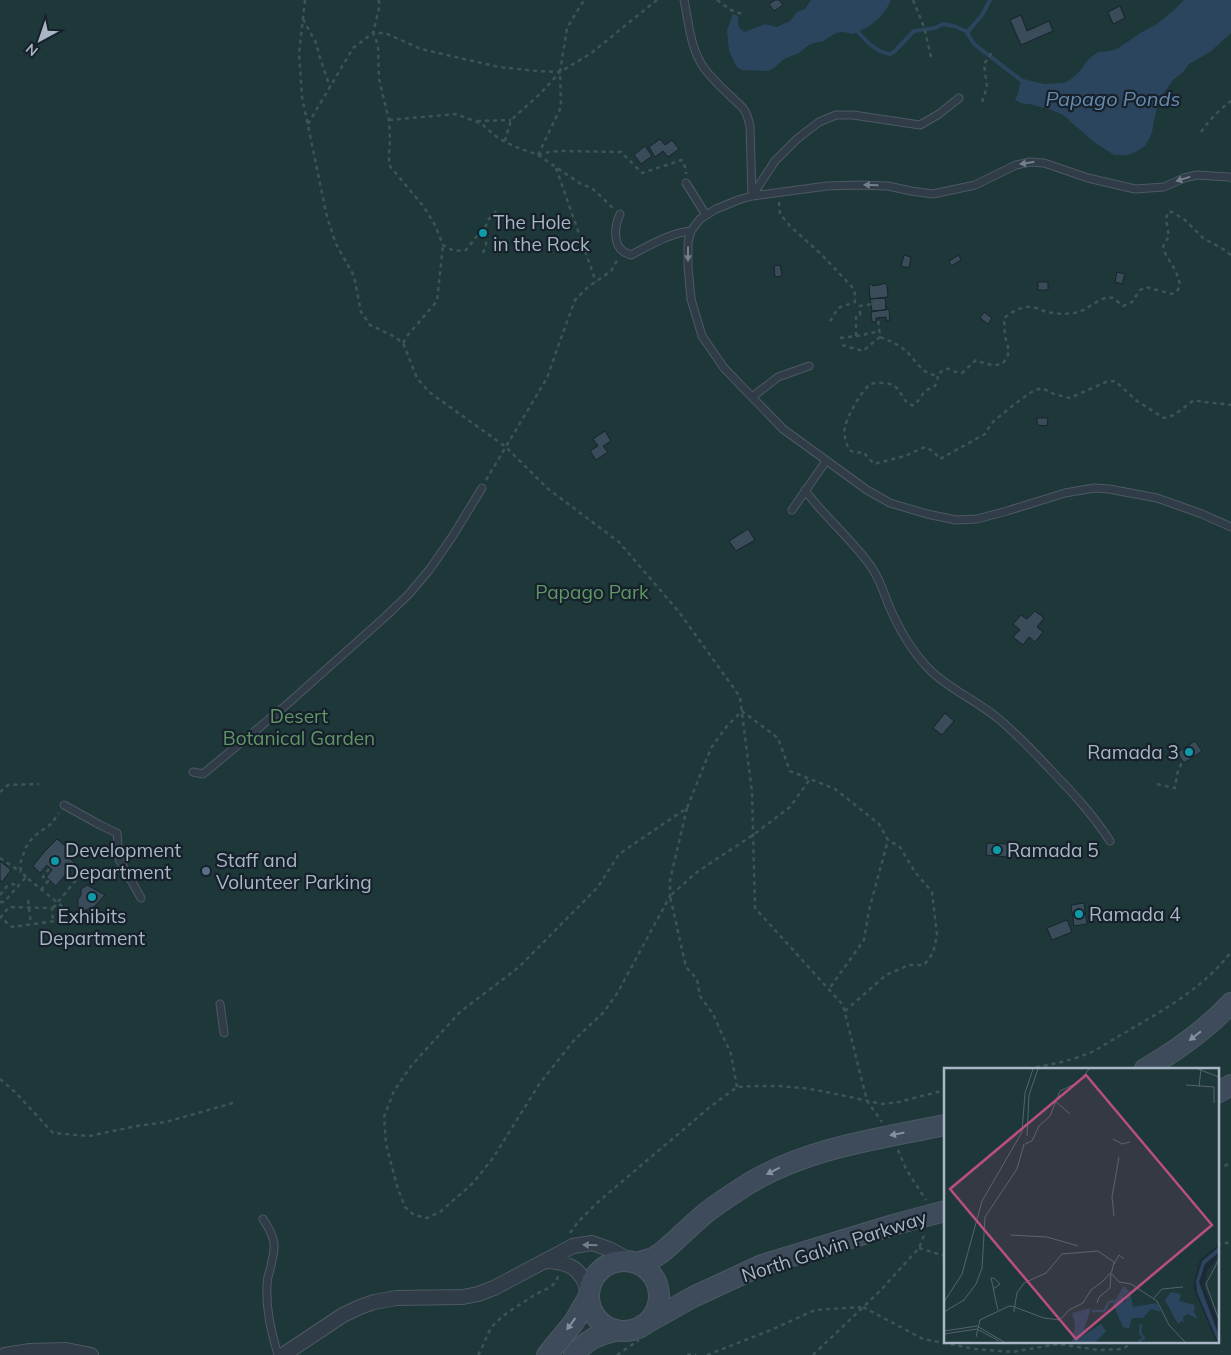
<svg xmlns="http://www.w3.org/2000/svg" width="1231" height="1355" viewBox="0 0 1231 1355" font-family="Mulish,sans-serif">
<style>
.green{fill:#1e3738;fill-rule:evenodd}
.water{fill:#2c455e}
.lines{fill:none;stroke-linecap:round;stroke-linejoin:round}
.stream{stroke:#2c455e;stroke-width:4}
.building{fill:#3a4b5a;stroke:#18232d}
.service-casing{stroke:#4d5965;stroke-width:9}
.minor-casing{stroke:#4d5965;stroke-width:16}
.secondary-casing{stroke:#4d5965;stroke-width:22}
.path{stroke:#3c5455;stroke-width:2.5;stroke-dasharray:4 4;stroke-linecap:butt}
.service{stroke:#303c47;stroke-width:7}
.minor{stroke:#303c47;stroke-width:14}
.secondary{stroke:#3d4b5b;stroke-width:20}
.oneway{fill:#737f8c}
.oneway2{fill:#8391a0}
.culture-dot{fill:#0f9aa8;stroke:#16212b;stroke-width:2}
.service-dot{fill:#5c6f8a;stroke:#16212b;stroke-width:2}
.labels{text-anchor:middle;stroke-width:4.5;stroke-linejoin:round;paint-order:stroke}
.poi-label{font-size:19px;fill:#a9b6c5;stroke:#16212b;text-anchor:start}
.park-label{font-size:19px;fill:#5f9767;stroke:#16212b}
.street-label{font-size:19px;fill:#a9b6c5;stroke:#16212b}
.water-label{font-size:20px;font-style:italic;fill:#668aac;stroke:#16212b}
.inset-river{fill:none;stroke:#2c455e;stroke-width:2.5}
.inset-road{fill:none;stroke:#546270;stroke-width:1}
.view{fill:#b94f80;fill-opacity:0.15;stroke:#b94f80;stroke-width:2.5}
.inset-edge{fill:none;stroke:#a9b6c5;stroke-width:2.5}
</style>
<rect width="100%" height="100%" fill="#1c2a37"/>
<path class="green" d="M0,0h1231v1355h-1231zM945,1069h272v272h-272z"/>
<path class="water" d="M811,0h80l-5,10 -8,9 -10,8 -15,7 -10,-2 -7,1 -13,8 -13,3 -11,9 -15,6 -10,9 -6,3 -26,-1 -5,-3 -3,-5 -5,-12 -2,-19 6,-17 5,2v10l6,6 21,-8 12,3 13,-6 7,-9 8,-3z
M1184,0h47v33l-21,19 -21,12 -6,8 -10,8 -14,20 -4,16 -3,16 -3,7 -4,7 -11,7 -8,2h-12l-20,-13 -31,-27 -11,-5 -22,-6c-4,1 -12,-1 -15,-5l3,-5 3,-14 3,-1 20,5 20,-1 7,-4 7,-6 11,-14 5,-4 5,-3 10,-1 8,-2 25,-17 15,-8 17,-14z"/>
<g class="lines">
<path class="stream" d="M858,32c9,10 18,20 32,22l4,-2 20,-21 21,-3 8,-4 11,2 12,5 8,13 47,36
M967,34l3,-5 12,-14 8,-15"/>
</g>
<path class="building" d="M775,0h4l4,5 -9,6 -5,-7z
M1120,6l5,12 -12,6 -5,-12z
M1021,15l6,16 22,-10 4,10 -32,14 -11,-25z
M660,139l5,6 7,-5 7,9 -11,8 -5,-6 -8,6 -6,-10z
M645,146l7,10 -11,8 -7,-9z
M904,255l7,2 -2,11 -8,-2z
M959,255l2,5 -10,6 -2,-5z
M780,265l2,11 -7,1 -1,-11z
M1117,272l8,2 -3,10 -7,-2z
M1038,282h10v8h-10z
M884,283l3,2 1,12 -18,2 -1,-13 1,-1 2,-1 1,2 10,-2z
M885,298l1,12 -14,1 -2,-12z
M889,309l1,11 -4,1v-4l-10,1v4h-4l-1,-10z
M984,312l8,6 -4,6 -8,-6z
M1037,418h11l-1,8 -10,-1z
M605,431l6,10 -8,5 5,6 -12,8 -6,-9 8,-5 -5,-7z
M748,529l7,11 -19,11 -7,-10z
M1035,611l9,7 -7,9 6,5 -8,10 -6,-5 -6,8 -10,-8 7,-7 -7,-6 8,-9 6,4z
M945,713l9,8 -12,14 -9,-7z
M1195,741l7,10 -18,12 -7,-10z
M57,839l12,10 -4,5 10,9 -19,23 -10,-9 6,-7 -5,-5 -7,8 -7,-7 11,-14z
M987,843l21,1 -1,13 -21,-2z
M0,861l11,9 -9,12 -2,-2z
M87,885l18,10 -11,12 -11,4 -5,-4v-8l3,-4v-6z
M1084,903l3,21 -13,2 -3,-21z
M1067,920l5,12 -20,8 -5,-12z"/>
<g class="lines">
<g class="service-casing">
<path id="service" d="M684,0c5,23 6,48 20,68 10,14 26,27 39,40l4,7 3,11 2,70
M1231,178l-2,-1 -32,-2 -13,3 -20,9 -29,2 -47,-11 -44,-15 -14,-1 -14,3 -41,20 -42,9 -22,-3 -23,-5 -28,-1 -33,1 -75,10 -14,4 -22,9 -16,10 -9,12 -3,11v25l3,32 11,37 22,32 59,61 84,61 23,13 37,11 29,6 21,-1 30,-8 58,-18 29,-5 15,1 48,9 45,16 29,13
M686,183l20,32
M752,196l23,-35 22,-22 22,-17 17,-7h17l67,10 19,-11 20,-16
M620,214c-5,11 -8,30 4,38 2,1 5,2 7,3 19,-10 39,-22 60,-24
M752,397l26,-20 31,-11
M805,490c20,28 48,50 67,78 8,12 12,25 17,38 10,23 23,46 41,64 19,19 44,29 65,46 19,15 35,32 52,50 24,25 44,46 63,75
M792,510l34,-49
M193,772l10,2 81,-67 101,-90 24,-23 21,-25 24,-35 28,-46
M64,805l36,20 17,8 2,26 22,39
M220,1004l4,29
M263,1219c14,21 13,27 7,51 -2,5 -3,10 -3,16 -1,24 4,45 11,69"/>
</g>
<g class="minor-casing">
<path id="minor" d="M546,1261c24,1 36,8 43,32
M5,1355l25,-4 36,-1 25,5
M283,1355l60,-40 17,-8 14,-5 22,-4 67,-1 15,-3 16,-6 79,-42 19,-3 17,6 24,13"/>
</g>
<g class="secondary-casing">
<path id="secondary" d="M1145,1069c31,-18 61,-39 86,-66
M1217,1093l14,-8
M589 1296a35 35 0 1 1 70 0a35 35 0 1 1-70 0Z
M636,1263l17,-5 8,-5c16,-13 30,-28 46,-41 13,-10 27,-19 41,-28 59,-36 130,-45 197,-59
M643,1325l50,-28 69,-32 131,-40 52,-14
M547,1355l27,-33 15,-26
M574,1355c13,-16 24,-20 43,-25"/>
</g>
<path class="path" d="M305,0l-6,53 3,44 25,120 9,27 18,32 7,36 9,13 25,12 8,6 14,35 12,14 77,55 41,41 72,54 60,70 61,85 12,95 3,116 88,97 24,96 15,21
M378,0l2,4 -7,29h12l36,16 78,18 38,4 23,1 30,-18 67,-54
M717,0l14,10 13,5
M913,0l11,27 7,30
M303,19l13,24 4,15 10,29
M982,102l5,-15 -3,-23 9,-13
M389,120l67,-6 26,10 12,11 11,7 11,5 22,8 43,29 11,4 22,21
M477,121l34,-1
M308,124l45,-76 20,-15 5,12 1,34 10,41 1,20 -1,14v11l35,42 11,18 8,20 11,6 12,-1 11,-14 6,-3 5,-13 9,-10
M1201,132c9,-13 18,-22 30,-31
M505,141l6,-21 30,-27 18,-20
M538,155l11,-3 12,-1 60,1 21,21 40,-13 4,9v5
M538,155l23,-48 -1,-35 7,-44 17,-28
M556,168l40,114
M779,202l1,12 10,12 31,28 32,34 2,6v8l-17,6 -10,17
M483,253c3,-8 5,-12 0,-20
M1231,255l-8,-6 -20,-11 -18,-18 -13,-8h-4l-2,7 3,18 -5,6 -1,6c6,13 15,21 17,37l-3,5 -5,3 -26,-7 -6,3 -8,12 -9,4c-3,-2 -7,-6 -10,-8 -12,-4 -26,14 -39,15 -9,1 -18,1 -27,-1 -4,-1 -7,-3 -11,-4 -11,-4 -23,3 -32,10l1,18 4,15 -2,7 -5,6c-10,2 -17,0 -26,-4l-14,13c-15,-1 -10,-10 -25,2l1,3 -3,8 -10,5 -10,14c-13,2 -12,-18 -25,-21 -5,-1 -14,-2 -19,0 -9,5 -24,33 -26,43 -2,8 1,15 4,23l7,3 7,-1 11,12 31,-8 20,-9 8,4 7,8 45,-25 6,-10 3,-3 22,-18 17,-12 9,-3 12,6 16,4 36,-16 9,-1 22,20 27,17 10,-3 20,-15c12,3 24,3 37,5
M856,336v-20l4,-1v-9l25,-4
M880,337c10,4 18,7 26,14 9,8 17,25 31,24
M840,338l23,-3 16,-4
M403,343l5,-8 29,-34 6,-56
M842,345l21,6 17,-14 -2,-18
M486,480l61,-102 14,-40 14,-38 13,-13 23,-16 7,-12
M1157,784l18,4 2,-14 5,-12
M0,792l8,-7 31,-1
M687,808l-17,72v16l-52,96 -15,21 -28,26 -35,44 -47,75 -20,25 -33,29 -13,6 -13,-3 -9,-8 -8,-21 -11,-42 -2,-27 10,-26 17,-25 49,-54 59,-45 79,-80 21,-33 68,-46 24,-60 16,-22 15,-15 36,27 12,33 45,18 44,35 9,16 -19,70 -5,30 -35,49
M0,858l21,14
M26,877l-5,-5 -1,-8 6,-17 7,-10 18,-13 8,-11
M41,890l7,-9 -5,-4 6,-8
M0,895l7,-9 6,-2 4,3
M28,900l3,24
M0,902h4l22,-25 43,35 -6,8 -51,7 -12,-10
M53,908l23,-28
M0,918l9,-11 43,1 1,13
M845,1011l41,-36 23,-10h15l9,-12 4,-18 -5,-43 -17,-20 -15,-25 -12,-7
M1028,1069c19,-4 38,-7 56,-14 13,-4 25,-14 37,-20 39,-23 82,-46 110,-83
M0,1079l16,14 37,40 36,3 48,-10 29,-4 67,-19
M737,1087l-6,-33 -18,-40 -13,-18 -3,-17 -11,-12 -16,-71 27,-24 56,-37 37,-28 20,-28
M898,1150l8,19 20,31
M1217,1169l14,-6
M570,1233l8,-11 20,-20 112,-95 27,-20 17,-1h25l24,2 19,3 60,13 17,-2 46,-12
M1217,1245l14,-3
M919,1248l26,8
M863,1307l60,32 52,10 37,3 46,-8 40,6 25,-1 11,-8
M478,1355c6,-9 8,-20 14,-28 10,-13 28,-22 41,-31 9,-6 25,-9 25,-22
M617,1355l22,-15
M687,1355l6,-1 3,1
M707,1355l64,-25 44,-20 46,-3
M813,1355l67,-64 39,-43 6,-15"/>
<use href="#service" class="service"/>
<use href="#minor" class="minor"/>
<use href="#secondary" class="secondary"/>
</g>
<defs><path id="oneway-solid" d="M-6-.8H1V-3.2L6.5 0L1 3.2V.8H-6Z" transform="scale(1.25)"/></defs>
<g class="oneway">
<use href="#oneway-solid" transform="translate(1027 163) rotate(171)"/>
<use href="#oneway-solid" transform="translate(1183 179) rotate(162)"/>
<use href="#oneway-solid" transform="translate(871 185) rotate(-178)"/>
<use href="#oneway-solid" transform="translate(688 254) rotate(90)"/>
<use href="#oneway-solid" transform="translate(590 1245) rotate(-178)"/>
</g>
<g class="oneway2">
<use href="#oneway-solid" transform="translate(1195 1036) rotate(142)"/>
<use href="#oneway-solid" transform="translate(897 1134) rotate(169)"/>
<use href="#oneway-solid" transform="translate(773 1171) rotate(153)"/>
<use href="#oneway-solid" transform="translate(571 1324) rotate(126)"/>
</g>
<g class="culture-dot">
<circle cx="483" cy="233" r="5"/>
<circle cx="1189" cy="752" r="5"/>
<circle cx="997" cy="850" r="5"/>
<circle cx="55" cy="861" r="5"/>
<circle cx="92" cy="897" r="5"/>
<circle cx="1079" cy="914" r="5"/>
</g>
<circle class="service-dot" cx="206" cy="871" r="5"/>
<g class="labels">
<g class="poi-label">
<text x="493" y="229">The Hole<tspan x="493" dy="22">in the Rock</tspan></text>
<text x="1179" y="759" text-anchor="end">Ramada 3</text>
<text x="65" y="857">Development<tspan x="65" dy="22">Department</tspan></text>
<text x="1007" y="857">Ramada 5</text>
<text x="216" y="867">Staff and<tspan x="216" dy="22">Volunteer Parking</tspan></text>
<text x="1089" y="921">Ramada 4</text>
<text x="92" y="923" text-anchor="middle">Exhibits<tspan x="92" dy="22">Department</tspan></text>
</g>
<g class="park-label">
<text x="592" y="599">Papago Park</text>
<text x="299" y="723">Desert<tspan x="299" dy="22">Botanical Garden</tspan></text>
</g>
<g class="street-label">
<text transform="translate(834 1246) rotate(-18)" y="7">North Galvin Parkway</text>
</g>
<g class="water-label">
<text x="1113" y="106">Papago Ponds</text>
</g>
</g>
<g transform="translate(944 1068)">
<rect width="275" height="275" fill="#1c2a37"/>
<path d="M0,1h275v175l-19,16 -7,26 23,56h-272zM275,188v67l-15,-36 3,-16z" fill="#1e3738"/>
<path d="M275,179v5l-14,12 -6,18 20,54 -1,6 -21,-50 -1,-11 6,-20zM180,218l6,6 -7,4 1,7 6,-11 3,15 24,-4 4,9 -10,-3 -8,9h-11l-3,11 -6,-2 -10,-23zM227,224l10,2 -2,7 16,4 -1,7 4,7 -11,-5 -4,3 1,6 -2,-2 -4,3 -13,-24zM147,240l-9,28 19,-12 5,7 -10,11h-24l3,-17 -3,-12z" fill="#2c455e"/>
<path class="inset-river" d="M148,243h12l5,-9 5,-1M194,274l6,-4 -4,-5 1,-9"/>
<path class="inset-road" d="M254,1l21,8M242,17l28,2v16M255,19l2,-18M111,33l15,13M83,68l2,-41 9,-26M169,71l9,5 8,-2M81,76l7,-3 7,-15 11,-10 10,-25 19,-9 10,-13M170,148l-2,-19 7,-40M67,167l36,2 31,9M275,191l-13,25 13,36M170,196l5,-9 5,4M167,205l8,9 12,2 26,17 12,24 16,17M49,221l7,-5 -6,-6h-3l6,28 1,4M210,230l8,-9 21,-2M0,234l18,-28 20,-73 40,-69 3,-39 8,-24M153,235l2,-6 11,-9 1,-14M0,244l20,-12 12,-16 6,-16 3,-51 32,-48 7,-25M0,263l33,-5 27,16M0,266l33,-5 22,12M32,269l4,-17 27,-13 3,-1 5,1 2,1 27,10 16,2 9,-10 14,-7 8,-13 12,-9 9,-10 2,-9 -16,-11 -36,3 -16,19 -22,10 -7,10 -2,11v3l-1,2v3"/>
<path class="view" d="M142,7l126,150 -136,114 -126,-150z"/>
<rect width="275" height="275" class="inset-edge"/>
</g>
<g transform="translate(40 40) rotate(220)" stroke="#16212b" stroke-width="4" paint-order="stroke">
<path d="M0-4L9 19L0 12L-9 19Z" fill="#a9b6c5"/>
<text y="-8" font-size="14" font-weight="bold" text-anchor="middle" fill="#a9b6c5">N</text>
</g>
</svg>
